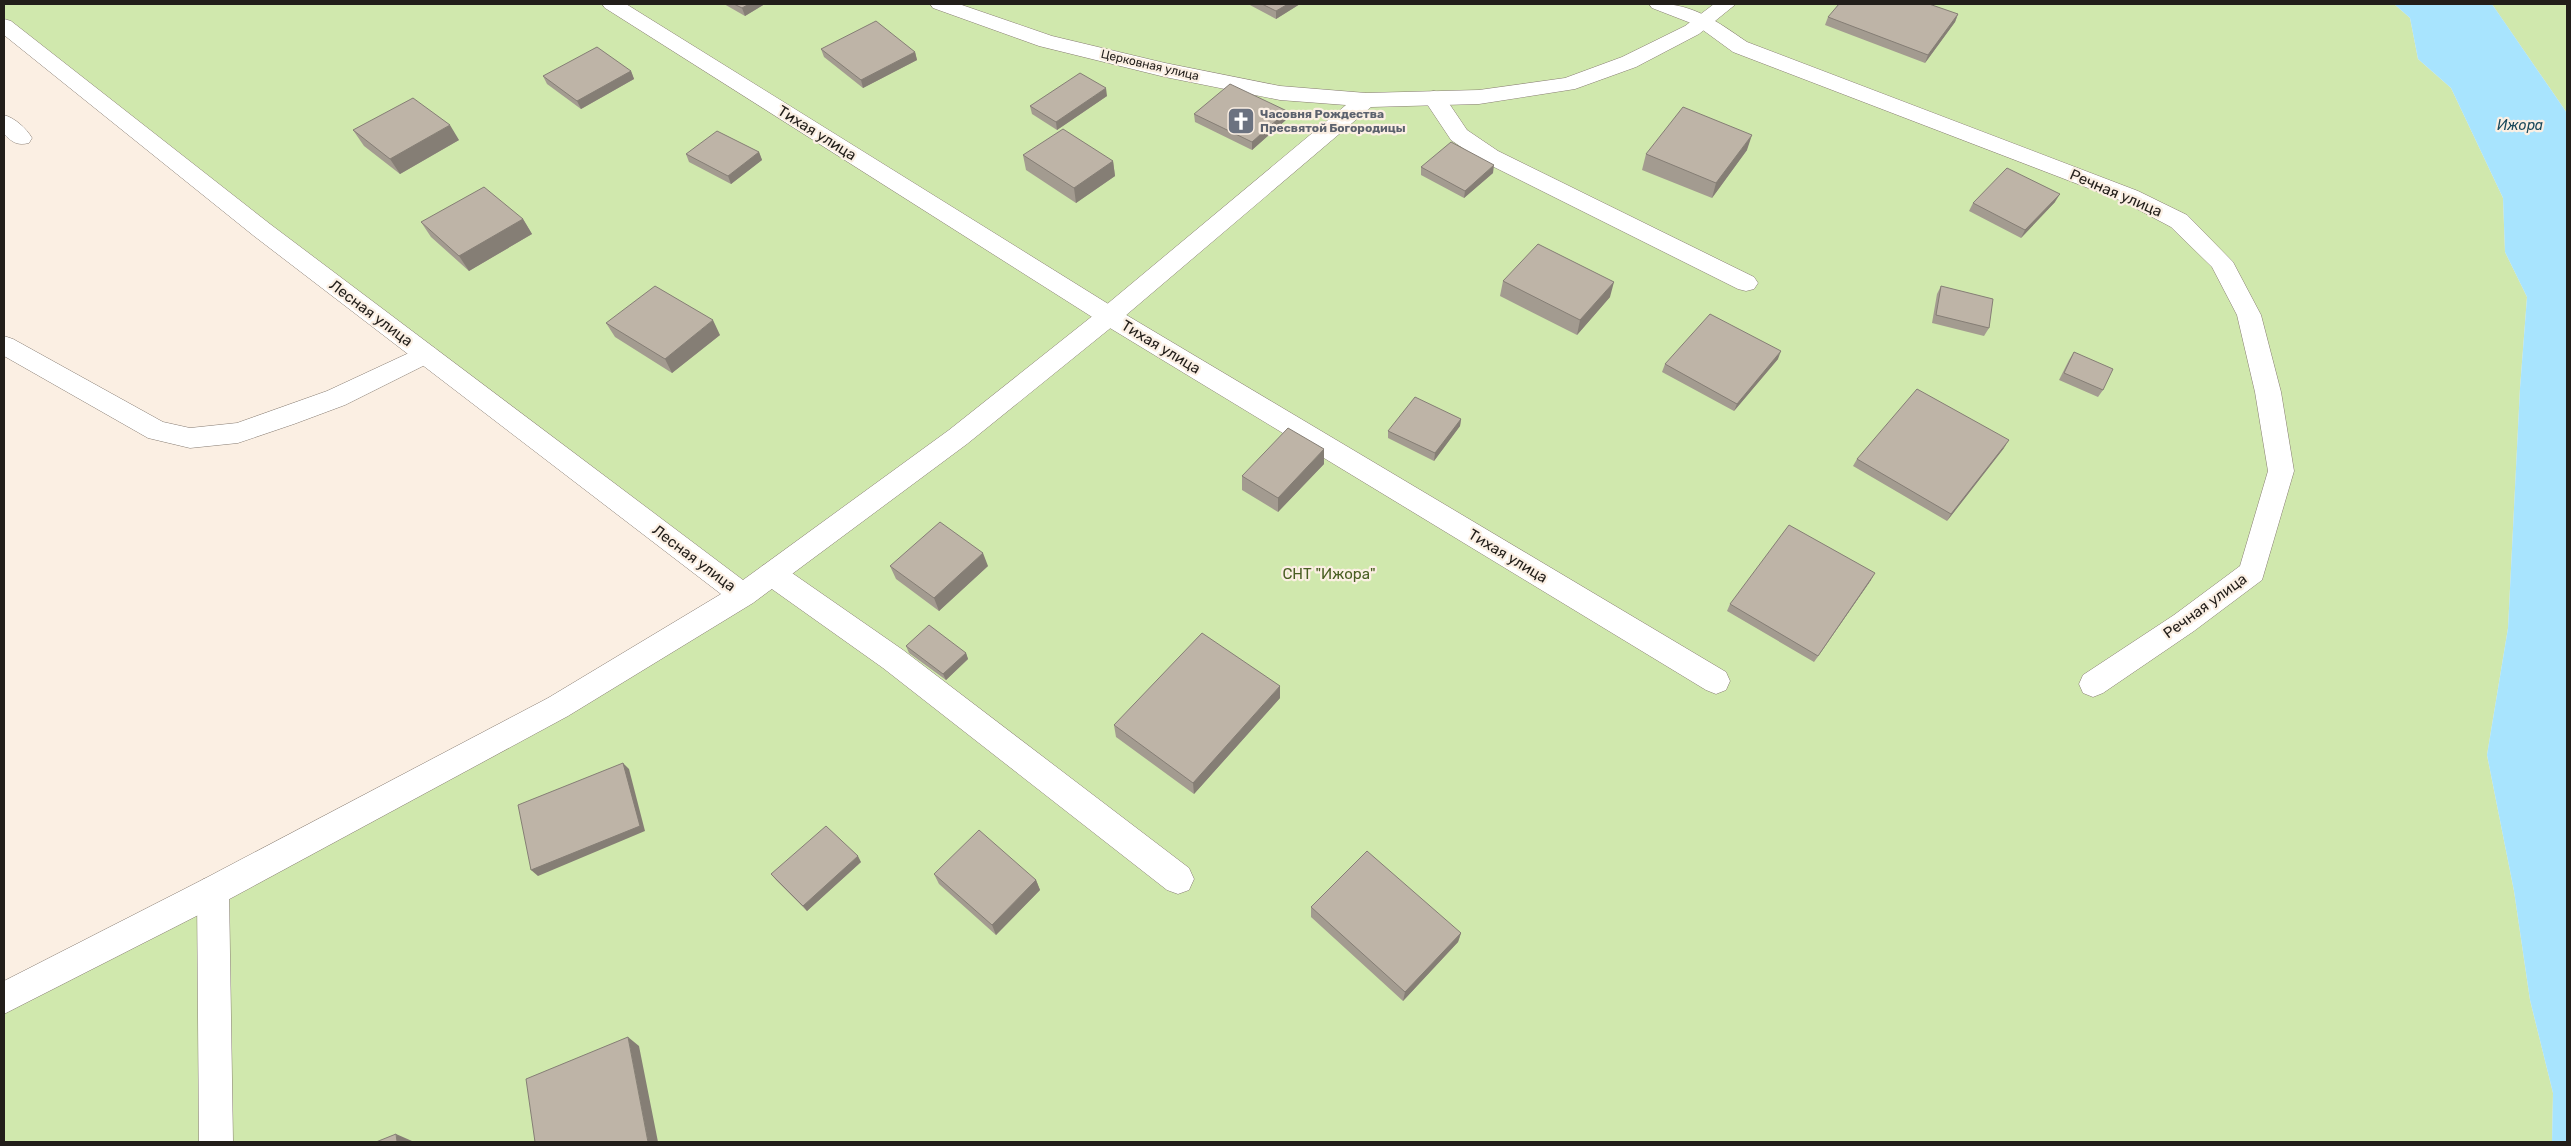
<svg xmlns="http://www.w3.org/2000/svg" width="2571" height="1146" viewBox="0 0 2571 1146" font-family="Rubik,sans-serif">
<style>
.green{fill:#d0e8ad}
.water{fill:#a8e4fe}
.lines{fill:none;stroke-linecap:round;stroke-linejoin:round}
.lane-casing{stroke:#877c72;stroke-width:1}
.street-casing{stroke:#877c72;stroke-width:1}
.lane{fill:#fff;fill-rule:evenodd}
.street{fill:#fff;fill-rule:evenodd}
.wall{fill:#a39b90}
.shaded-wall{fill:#857e75}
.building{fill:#beb4a7;stroke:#857e75}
.labels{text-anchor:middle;stroke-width:4.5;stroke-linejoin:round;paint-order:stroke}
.far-street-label{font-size:12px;fill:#221e1a;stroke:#fbefe3}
.far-worship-label{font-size:12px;font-weight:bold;fill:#5b616d;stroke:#fbefe3;text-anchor:start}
.far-water-label{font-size:14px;font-style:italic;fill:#19495b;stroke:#fbefe3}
.street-label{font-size:15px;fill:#221e1a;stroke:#fbefe3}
.park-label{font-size:15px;fill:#495e22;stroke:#fbefe3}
</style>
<rect width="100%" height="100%" fill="#fbefe3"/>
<path class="green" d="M4,4h2390l16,14 8,41 33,29 52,110 2,54 22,45 -7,91 -12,240 -21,127 27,136 16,109 23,93 -1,49h-2548v-144l209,-107 530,-296 -481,-365 -258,-205z
M2492,4h75v109l-71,-103z"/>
<path class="water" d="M2394,4h98l75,109v1029h-15l1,-49 -23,-93 -16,-109 -27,-136 21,-127 12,-240 7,-91 -22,-45 -2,-54 -52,-110 -33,-29 -8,-41z"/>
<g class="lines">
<g class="lane-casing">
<path id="lane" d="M602,4h24l492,306 608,362 4,9 -4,9 -10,4 -10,-4 -606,-368 -495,-314z
M1649,4c41,-3 66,16 98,38l391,149 49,24 46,47 28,53 20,77 13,79 -32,109 -68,51 -91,62 -10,4 -10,-4 -4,-9 4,-9 91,-60 66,-49 28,-95 -13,-79 -18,-77 -25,-48 -41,-40 -49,-26 -389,-149 -37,-27 -44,-17z
M1434,91l8,2 25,37 31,21 256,126 4,6 -4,6 -8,2 -8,-2 -256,-128 -31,-21 -28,-42 3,-5z
M4,115c11,3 22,13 28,23l-3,5c-12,3 -17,-1 -25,-9z
M4,336l9,3 150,83 27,6 47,-5 90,-32 99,-46 9,3 3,6 -3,6 -90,45 -51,19 -56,19 -48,5 -42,-10 -144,-82z
M772,563l10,3 121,84 286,218 5,11 -5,11 -11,4 -11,-4 -284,-222 -121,-86 -4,-8 4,-8z
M213,876l11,4 5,11 4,251h-34l-2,-251 5,-11z"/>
</g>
<g class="street-casing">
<path id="street" d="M930,4h29l93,32 113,27 115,23 86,7 113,-3 86,-12 57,-21 63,-31 29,-22h22l-37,30 -63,33 -61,22 -96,15 -108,3 -253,215 -151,122 -214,159 -185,113 -344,186 -220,112v-33l198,-101 346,-182 173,-104 -467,-358 -250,-201v-16l7,2 259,203 473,356 206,-150 151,-120 246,-205 -66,-5 -115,-23 -126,-31 -106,-38z"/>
</g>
<use href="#lane" class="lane"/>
<use href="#street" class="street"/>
</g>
<path class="wall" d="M724,4h41l-20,12z
M1248,4h52l-24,15z
M1958,14l-3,8 -30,41 -100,-38 3,-8z
M821,49l94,3 2,8 -54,28 -39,-31z
M631,71l3,8 -53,30 -34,-25 -4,-8z
M1107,96l-50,34 -25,-16 -2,-8z
M1194,114l93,5 -35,31 -57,-28z
M353,130l106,10 -59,34 -36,-28z
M1747,150l-35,48 -70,-28 4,-16z
M759,152l3,8 -31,24 -42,-22 -3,-8z
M1023,155l90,6 2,15 -39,27 -50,-33z
M1421,167l72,6 -29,25 -43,-23z
M2055,202l-34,36 -52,-27 4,-8z
M523,219l9,15 -63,37 -38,-34 -10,-15z
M1503,281l107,16 -33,38 -77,-39z
M1941,286l48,42 -5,8 -52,-13 5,-29z
M606,323l114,12 -48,38 -57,-36z
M2074,352l29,38 -5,7 -39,-17 10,-20z
M1778,359l-44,52 -72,-39 3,-8z
M1461,419l-1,7 -26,35 -46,-23v-7z
M2004,448l-57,73 -94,-55 4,-7z
M1324,464l-46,48 -36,-22v-14z
M890,566h98l-49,45 -43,-32z
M1871,580l-57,82 -87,-51 3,-7z
M906,646l60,7 2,6 -22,21 -37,-27z
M1280,698l-86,96 -78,-57 -2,-12z
M861,862l-54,49 -31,-31 -5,-6z
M934,874l102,6 4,10 -44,45 -57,-51z
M1311,907l150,26 -3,9 -55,59 -92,-84z"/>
<path class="shaded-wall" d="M749,4h16l-20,12 -3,-8z
M1288,4h12l-24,15v-8z
M1958,14l-3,8 -30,41 3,-8z
M915,52l2,8 -54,28 -2,-8z
M631,71l3,8 -53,30 -4,-8z
M1106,88l1,8 -50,34 -1,-8z
M1287,111v8l-35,31v-8z
M450,125l9,15 -59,34 -10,-15z
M1752,135l-5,15 -35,48 4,-15z
M759,152l3,8 -31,24 -3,-8z
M1113,161l2,15 -39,27 -2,-15z
M1494,165l-1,8 -29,25 1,-7z
M2060,194l-5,8 -34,36 4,-8z
M523,219l9,15 -63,37 -10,-15z
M1614,282l-4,15 -33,38 3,-15z
M713,320l7,15 -48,38 -7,-14z
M1781,351l-3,8 -44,52 3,-7z
M1461,419l-1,7 -26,35 1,-8z
M2009,440l-5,8 -57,73 4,-7z
M1324,449v15l-46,48v-14z
M983,553l5,13 -49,45 -5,-13z
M1875,573l-4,7 -57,82 4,-6z
M966,653l2,6 -22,21 -3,-6z
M1280,686v12l-86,96 -1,-11z
M623,763l6,6 16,62 -107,45 -7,-6z
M858,856l3,6 -54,49 -4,-5z
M1036,880l4,10 -44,45 -4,-10z
M1461,933l-3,9 -55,59 2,-9z
M628,1037l11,9 19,96h-10z
M396,1134l16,7v1h-15z"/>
<path class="building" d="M734,4h15l-7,4z
M1262,4h26l-12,7z
M1839,4h90l29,10 -30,41 -100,-38z
M876,21l39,31 -54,28 -40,-31z
M597,47l34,24 -54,30 -34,-25z
M1080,73l26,15 -50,34 -26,-16z
M1230,84l57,27 -35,31 -58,-28z
M413,98l37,27 -60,34 -37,-29z
M1683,107l69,28 -36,48 -70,-29z
M1063,129l50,32 -39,27 -51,-33z
M717,131l42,21 -31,24 -42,-22z
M1451,142l43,23 -29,26 -44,-24z
M2007,168l53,26 -35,36 -52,-27z
M484,187l39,32 -64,37 -38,-34z
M1538,244l76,38 -34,38 -77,-39z
M655,286l58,34 -48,39 -59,-36z
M1941,286l52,13 -4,29 -53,-13z
M1710,314l71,37 -44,53 -72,-40z
M2074,352l39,17 -10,21 -39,-17z
M1917,389l92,51 -58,74 -94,-55z
M1415,397l46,22 -26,34 -47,-22z
M1288,428l36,21 -46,49 -36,-22z
M940,522l43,31 -49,45 -44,-32z
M1789,525l86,48 -57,83 -88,-52z
M929,625l37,28 -23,21 -37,-28z
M1202,633l78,53 -87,97 -79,-58z
M623,763l17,63 -109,44 -13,-65z
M826,826l32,30 -55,50 -32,-32z
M979,830l57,50 -44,45 -58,-51z
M1367,851l94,82 -56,59 -94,-85z
M628,1037l20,105h-113l-9,-63z
M396,1134l1,8h-21z"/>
<defs>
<g id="church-square" transform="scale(1.4375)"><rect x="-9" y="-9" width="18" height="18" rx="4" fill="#6b7280" stroke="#fbefe3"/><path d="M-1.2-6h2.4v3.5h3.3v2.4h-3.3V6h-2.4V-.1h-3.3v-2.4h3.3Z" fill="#fff"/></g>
</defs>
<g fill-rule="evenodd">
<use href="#church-square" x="1241" y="121"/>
</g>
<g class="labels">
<g class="far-street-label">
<text transform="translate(1150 65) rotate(13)" y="4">Церковная улица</text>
</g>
<g class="far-worship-label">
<text x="1260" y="118">Часовня Рождества<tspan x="1260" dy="14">Пресвятой Богородицы</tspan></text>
</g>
<g class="far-water-label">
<text x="2520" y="130">Ижора</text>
</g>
<g class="street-label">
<text transform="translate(817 133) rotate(32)" y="5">Тихая улица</text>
<text transform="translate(2116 193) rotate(23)" y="5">Речная улица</text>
<text transform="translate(371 313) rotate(37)" y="5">Лесная улица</text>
<text transform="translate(1161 347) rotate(31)" y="5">Тихая улица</text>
<text transform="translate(1508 556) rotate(31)" y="5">Тихая улица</text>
<text transform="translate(694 558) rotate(37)" y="5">Лесная улица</text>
<text transform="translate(2205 606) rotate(-36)" y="5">Речная улица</text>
</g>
<g class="park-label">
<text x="1329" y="579">СНТ "Ижора"</text>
</g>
</g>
<rect width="2571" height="1146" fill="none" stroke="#221e1a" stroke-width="10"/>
</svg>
